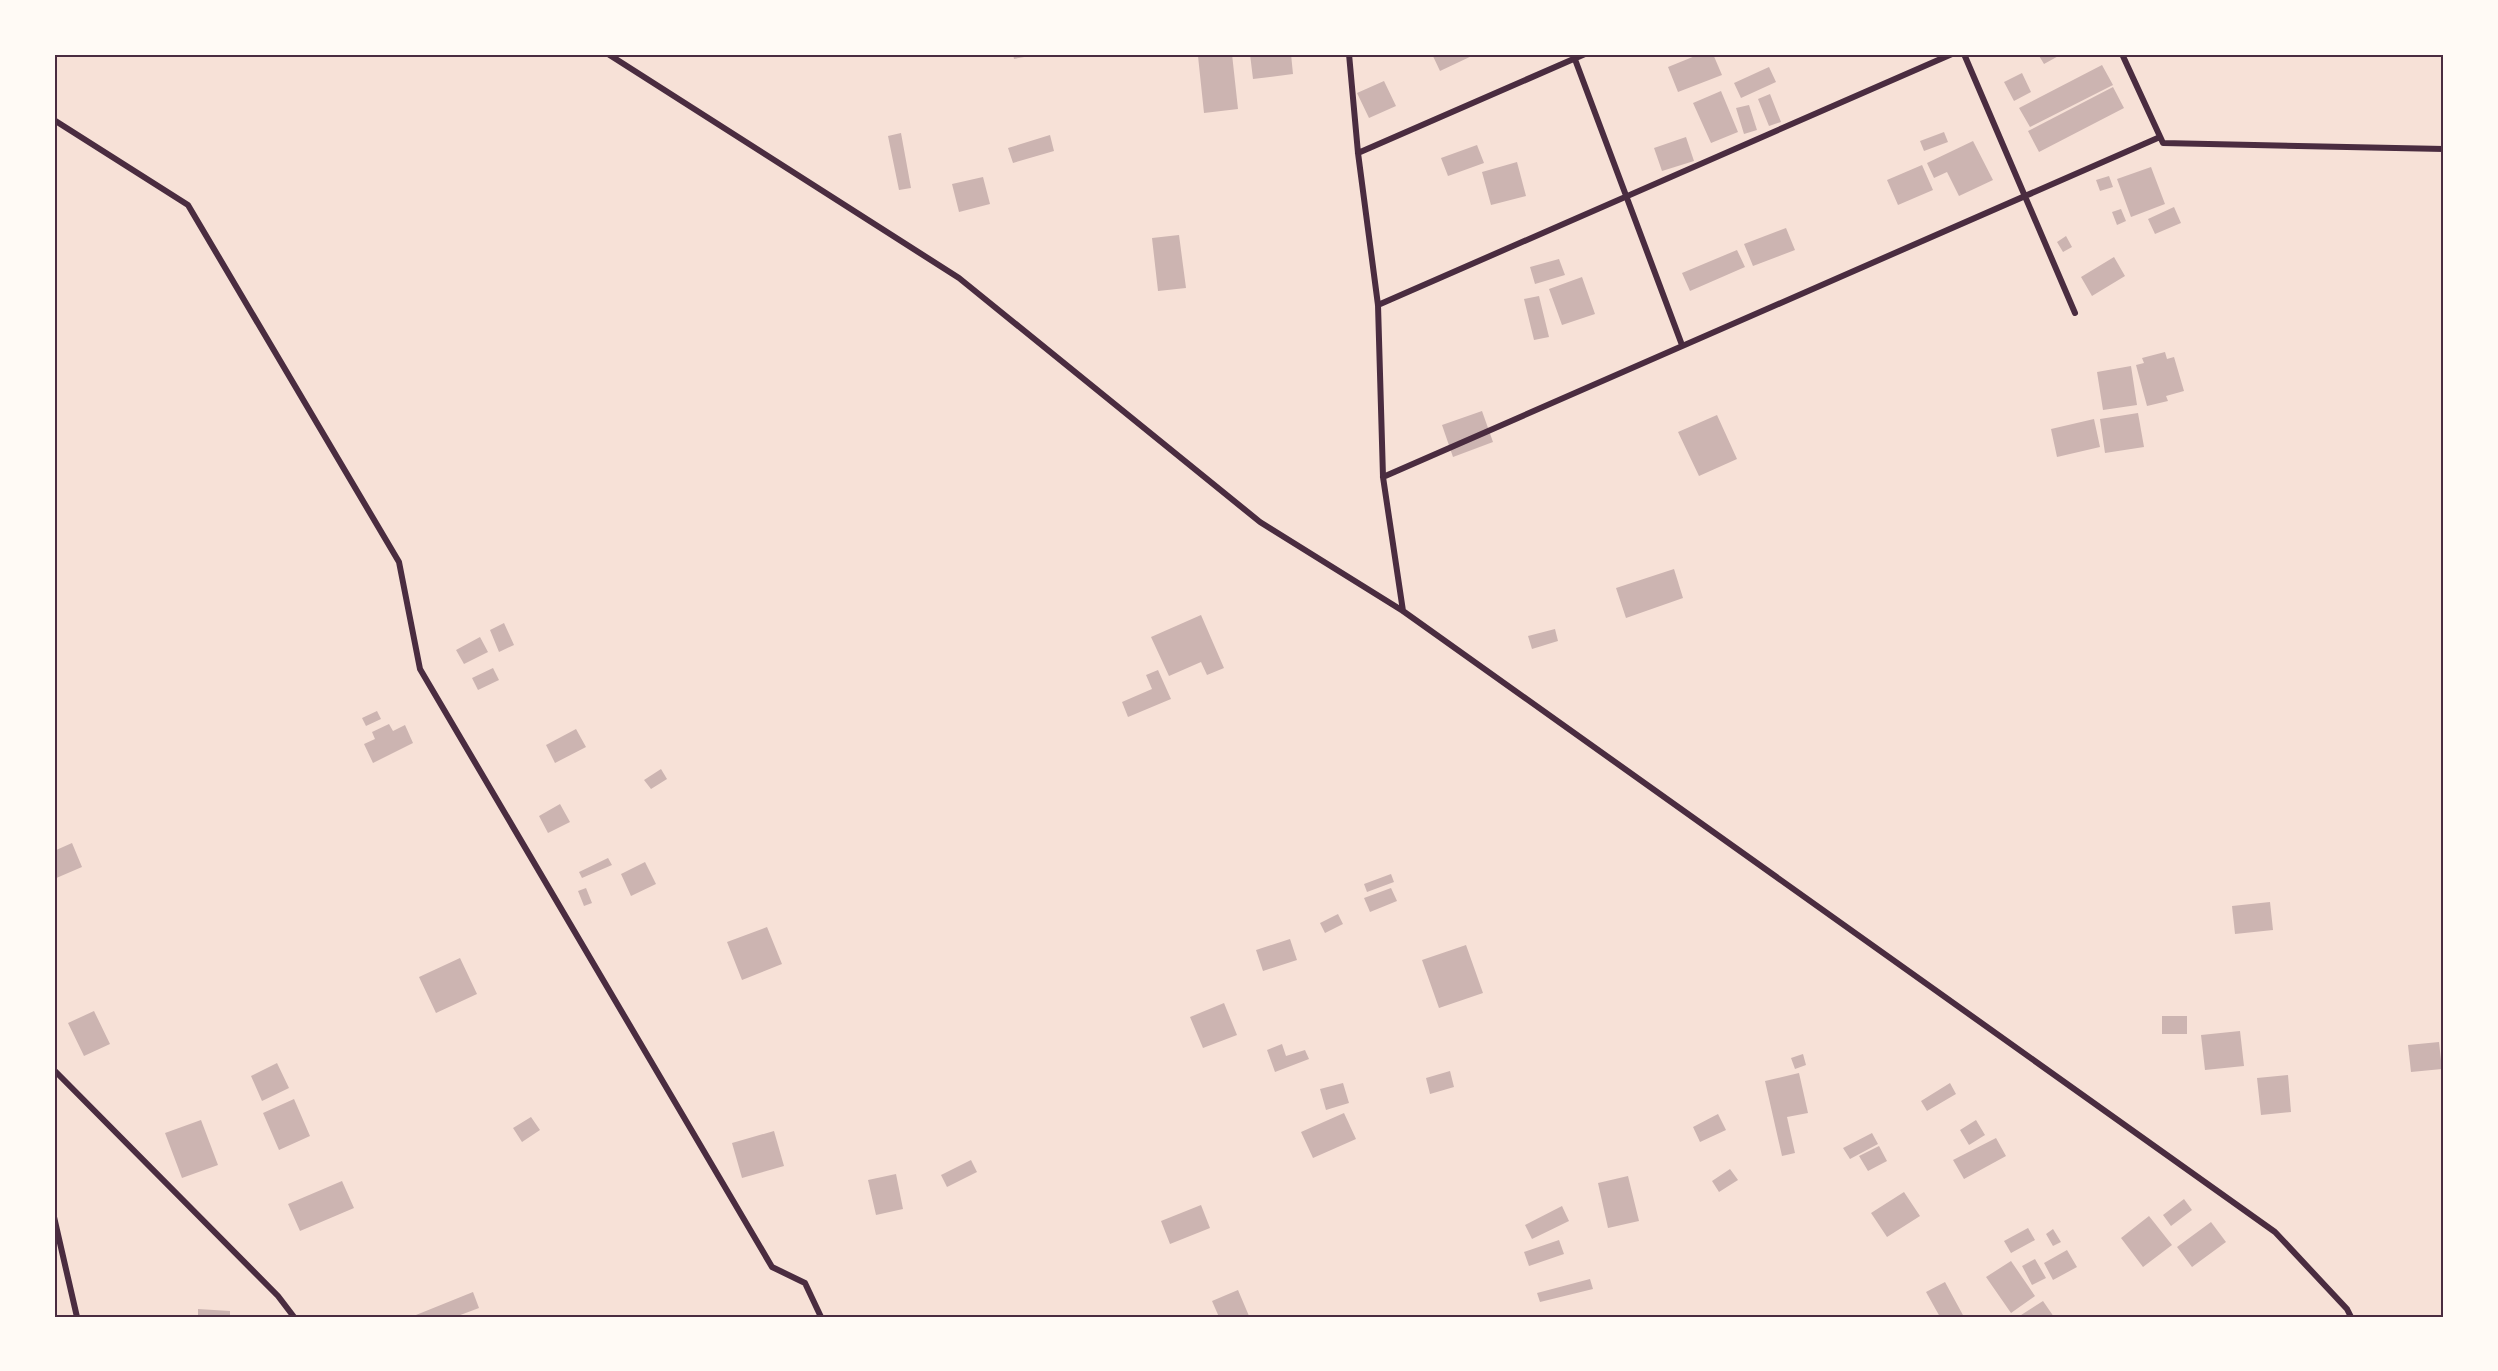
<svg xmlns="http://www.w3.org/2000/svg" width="2498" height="1371" viewBox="0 0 2498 1371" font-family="Figtree,sans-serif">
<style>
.building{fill:#ccb4b1}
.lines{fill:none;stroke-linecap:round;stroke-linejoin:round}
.minor{stroke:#4a2c40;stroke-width:6}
.neatline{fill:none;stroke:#4a2c40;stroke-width:2}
</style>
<rect width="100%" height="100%" fill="#f7e1d7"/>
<path class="building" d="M1013,54h22v1l-21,4z
M1232,54l6,55 -34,4 -6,-57z
M1250,54h41l2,20 -40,5z
M1432,54h44l-36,17z
M1700,54h13l9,21 -44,17 -10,-25z
M2038,54h24l-18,10z
M2102,65l11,20 -83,42 -11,-19z
M1769,67l7,15 -35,16 -7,-15z
M2022,73l9,19 -17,9 -10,-19z
M1384,81l12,25 -27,12 -12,-25z
M2113,87l11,21 -85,44 -11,-21z
M1721,91l17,41 -27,11 -18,-40z
M1770,94l11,28 -12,4 -11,-27z
M1749,105l8,25 -13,4 -8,-26z
M1944,132l4,10 -24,9 -4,-10z
M901,133l10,55 -12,2 -11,-54z
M1050,135l4,16 -41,12 -5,-15z
M1686,137l8,24 -32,10 -8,-23z
M1973,141l20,39 -34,16 -12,-24 -13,6 -7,-15z
M1477,145l7,18 -36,13 -7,-18z
M1517,162l9,34 -35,9 -9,-33z
M1922,165l11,25 -35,15 -11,-25z
M2151,167l14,37 -34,13 -14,-38z
M2109,176l4,11 -13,4 -4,-11z
M983,177l7,27 -31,8 -7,-28z
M2174,207l7,16 -26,11 -7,-15z
M2121,209l5,12 -9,4 -5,-13z
M1786,228l9,22 -42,16 -9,-22z
M1179,235l7,53 -28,3 -6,-53z
M2066,236l6,11 -9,5 -6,-10z
M1737,250l8,17 -55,24 -8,-18z
M2114,257l11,19 -33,20 -11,-19z
M1559,259l6,16 -30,9 -5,-17z
M1582,277l13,37 -33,11 -13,-36z
M1539,296l10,41 -15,3 -10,-41z
M2165,352l2,7 7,-2 10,34 -18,5 2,5 -21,5 -11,-41 8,-2 -2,-5z
M2131,366l6,39 -34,5 -6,-38z
M1482,411l11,31 -40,15 -11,-32z
M2138,413l6,34 -39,6 -5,-34z
M1717,415l20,44 -38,17 -21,-44z
M2094,419l6,28 -43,10 -6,-28z
M1674,569l9,29 -57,20 -10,-30z
M1201,615l23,53 -17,7 -6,-13 -32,14 -18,-39z
M504,623l10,22 -15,7 -9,-22z
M1555,629l3,12 -26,8 -4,-13z
M480,637l8,15 -24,12 -8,-14z
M493,668l6,12 -21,10 -6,-12z
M1158,670l13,29 -43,18 -6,-15 30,-13 -6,-14z
M377,711l4,8 -15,7 -4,-8z
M389,724l4,7 12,-6 8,18 -40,20 -9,-19 11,-5 -3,-7z
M576,729l10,18 -31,16 -9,-18z
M661,769l6,10 -16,10 -7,-9z
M560,804l10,18 -22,11 -9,-17z
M72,843l10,24 -28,12v-28z
M608,858l4,7 -30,13 -3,-6z
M645,862l11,22 -25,12 -10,-22z
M1391,874l3,8 -27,10 -3,-8z
M586,888l6,15 -8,3 -6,-15z
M1391,888l6,13 -27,11 -6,-14z
M2270,902l3,28 -38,4 -3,-28z
M1338,914l5,10 -18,9 -5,-10z
M767,927l15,37 -40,16 -15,-38z
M1290,939l7,21 -34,11 -7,-21z
M1466,945l17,48 -44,15 -17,-48z
M460,958l17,36 -41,19 -17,-36z
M1224,1003l13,32 -34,13 -13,-31z
M94,1011l16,33 -26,12 -16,-33z
M2162,1016h25v18h-25z
M2240,1031l4,35 -39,4 -4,-35z
M2439,1042l3,27 -31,3 -3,-27z
M1282,1044l4,12 19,-6 4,9 -34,13 -8,-22z
M1803,1054l3,11 -11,4 -4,-11z
M277,1063l12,25 -27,13 -11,-25z
M1450,1071l4,16 -24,7 -4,-16z
M1799,1073l9,40 -21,4 8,36 -13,3 -17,-75z
M2288,1075l3,37 -30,3 -4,-37z
M1343,1083l6,20 -23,7 -6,-21z
M1950,1083l6,11 -29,17 -6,-10z
M294,1099l16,37 -31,14 -16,-37z
M1344,1113l12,26 -43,19 -12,-26z
M1718,1114l8,16 -26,12 -7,-15z
M531,1117l9,13 -18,12 -9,-14z
M201,1120l17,45 -36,13 -17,-45z
M1976,1120l9,15 -16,10 -9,-15z
M774,1131l10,35 -42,12 -10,-35z
M1872,1133l6,11 -28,15 -7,-11z
M1996,1138l10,18 -42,23 -11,-19z
M1879,1146l8,15 -19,10 -9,-15z
M971,1160l6,12 -30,15 -6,-12z
M1730,1169l8,11 -19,12 -7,-11z
M896,1174l7,35 -27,6 -8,-35z
M1628,1176l11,45 -31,7 -10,-45z
M342,1181l12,27 -54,23 -12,-27z
M1904,1192l16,24 -33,21 -16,-24z
M2184,1199l8,11 -21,16 -8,-11z
M1201,1205l9,23 -40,16 -9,-23z
M1562,1206l7,15 -37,18 -7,-14z
M2149,1216l23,29 -29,22 -22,-29z
M2211,1222l15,20 -34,25 -15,-20z
M2028,1228l7,12 -24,13 -7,-12z
M2053,1229l8,13 -8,4 -7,-12z
M1559,1240l5,14 -35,12 -5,-14z
M2067,1250l10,17 -24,13 -9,-17z
M2035,1259l11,19 -14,7 -10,-19z
M2011,1261l24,35 -24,17 -25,-36z
M1590,1279l3,10 -53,13 -3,-9z
M1945,1282l19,35h-24l-14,-25z
M1238,1290l11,26 -30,1 -7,-16z
M473,1292l6,16 -24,9h-44z
M2043,1301l11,16h-36z
M198,1309l32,2v6h-32z"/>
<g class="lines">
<path class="minor" d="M608,54l351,224 301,244 143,89 872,621 72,77 4,8
M1349,54l9,99 20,152 5,172 20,134
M1573,54l109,291
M1964,54l111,259
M2122,54l41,89 281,6
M54,120l134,85 211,357 21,107 352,598 33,16 16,34
M1358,153l227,-99
M1378,305l574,-251
M1383,477l777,-340
M54,1070l224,226 16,21
M54,1217l23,100"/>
</g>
<rect width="2498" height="1371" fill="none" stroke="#fffaf5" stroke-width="111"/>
<rect x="56" y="56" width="2386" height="1260" class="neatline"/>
</svg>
